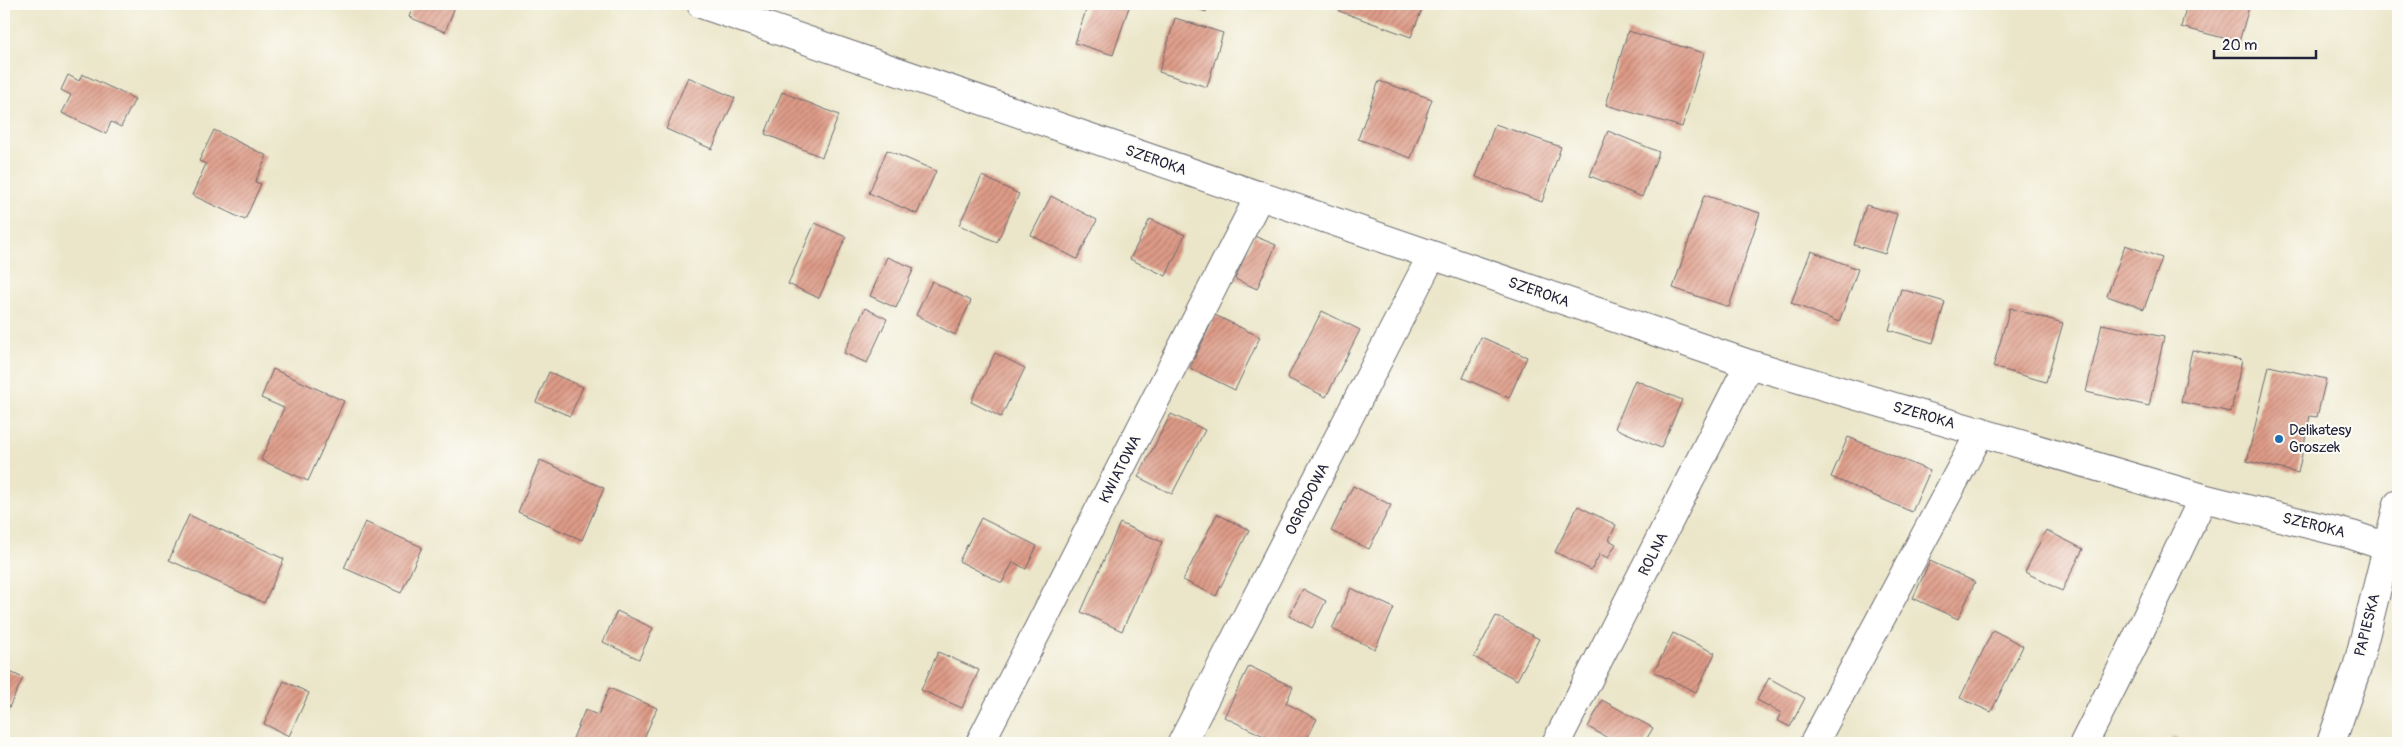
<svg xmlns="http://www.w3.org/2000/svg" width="2402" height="747" viewBox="0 0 2402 747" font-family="Pangolin,sans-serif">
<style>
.building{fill:url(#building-hatch)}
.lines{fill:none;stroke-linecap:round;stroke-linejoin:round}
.minor-casing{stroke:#68676d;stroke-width:30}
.tertiary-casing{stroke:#68676d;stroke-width:30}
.minor{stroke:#fff;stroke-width:28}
.tertiary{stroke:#fff;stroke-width:28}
.poi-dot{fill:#1f6fb2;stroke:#fdfcf7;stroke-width:2}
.labels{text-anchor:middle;stroke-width:4;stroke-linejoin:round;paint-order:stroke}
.street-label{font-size:15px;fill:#22223b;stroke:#fdfcf7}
.poi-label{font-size:15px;fill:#22223b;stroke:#fdfcf7;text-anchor:start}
</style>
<defs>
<pattern id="building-hatch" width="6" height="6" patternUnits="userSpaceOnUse" patternTransform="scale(1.25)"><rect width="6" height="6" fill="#de9b87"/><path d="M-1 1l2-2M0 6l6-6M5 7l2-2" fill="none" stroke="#b47e70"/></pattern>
</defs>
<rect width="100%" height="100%" fill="#fdfcf7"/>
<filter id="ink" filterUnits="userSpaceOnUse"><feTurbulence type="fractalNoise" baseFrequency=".02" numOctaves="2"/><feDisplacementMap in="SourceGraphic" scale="10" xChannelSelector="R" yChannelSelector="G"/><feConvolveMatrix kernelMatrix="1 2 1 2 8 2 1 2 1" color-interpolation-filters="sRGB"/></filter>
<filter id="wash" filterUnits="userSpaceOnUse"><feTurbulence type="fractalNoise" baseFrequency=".0096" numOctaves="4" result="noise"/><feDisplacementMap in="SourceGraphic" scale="20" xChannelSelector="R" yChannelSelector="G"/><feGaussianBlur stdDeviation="1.12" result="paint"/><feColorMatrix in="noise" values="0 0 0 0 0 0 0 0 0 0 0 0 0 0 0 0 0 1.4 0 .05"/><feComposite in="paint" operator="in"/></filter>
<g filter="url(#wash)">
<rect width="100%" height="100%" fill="#ebe6c9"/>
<g id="blocks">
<path class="building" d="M414,4h42l-11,28 -36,-15z
M1088,4h42l-17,51 -38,-12z
M1184,4h25l-3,8z
M1342,4h82l-13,33 -72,-26z
M2187,4h63l-11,38 -58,-15z
M1175,18l48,15 -16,54 -48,-15z
M1628,31l76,22 -22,74 -76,-22z
M82,74l53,25 -14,28 -10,-5 -5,12 -44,-21 9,-18 -10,-5 7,-15 11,6z
M688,77l47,21 -23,51 -46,-20z
M1379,81l53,18 -21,59 -53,-19z
M782,92l57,23 -17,42 -57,-23z
M1495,124l66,23 -19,55 -66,-25z
M214,130l53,26 -12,26 6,2 -16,36 -53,-25 14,-31 -7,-3z
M1608,131l51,21 -17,45 -52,-21z
M887,150l49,21 -19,43 -48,-21z
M982,176l37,18 -22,48 -38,-17z
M1704,195l56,18 -31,94 -56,-19z
M1051,196l46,24 -20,39 -46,-24z
M1866,205l31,9 -12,40 -31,-9z
M1150,219l35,16 -19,41 -36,-17z
M815,223l31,14 -27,61 -31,-14z
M1254,236l22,9 -19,44 -22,-10z
M2125,245l37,13 -18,51 -37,-13z
M1811,251l47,18 -19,53 -48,-19z
M887,257l27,11 -18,40 -26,-12z
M932,281l39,20 -16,34 -39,-20z
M1901,289l44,13 -12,41 -44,-13z
M865,308l22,11 -20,44 -23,-10z
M2010,308l53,15 -17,59 -53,-15z
M1322,311l38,19 -34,67 -39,-19z
M1215,315l45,22 -25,53 -45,-22z
M2102,324l62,13 -15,69 -63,-14z
M1481,337l46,20 -18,41 -46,-20z
M2192,350l50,10 -11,52 -50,-10z
M995,353l30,15 -24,49 -30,-15z
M2269,366l57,13 -9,38 -7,-1 -12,57 -51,-12z
M273,369l71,32 -36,80 -47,-21 23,-52 -23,-10z
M549,372l34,15 -13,29 -34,-14z
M1635,380l47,20 -21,48 -46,-20z
M1171,414l34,16 -33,64 -34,-17z
M1848,437l82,34 -18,41 -81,-35z
M540,460l64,28 -22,52 -64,-28z
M1353,486l38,19 -22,44 -38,-18z
M1578,506l38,19 -7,15 7,4 -8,14 -8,-4 -9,16 -36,-18z
M1217,514l32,16 -33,66 -33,-16z
M189,515l95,44 -20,44 -95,-43z
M981,518l56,28 -11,23 -13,-7 -11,21 -43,-22z
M365,522l57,25 -21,46 -57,-25z
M1120,523l42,19 -40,89 -41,-19z
M2046,530l37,19 -21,42 -37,-19z
M1930,561l45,21 -17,37 -45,-21z
M1351,588l43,20 -19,41 -43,-20z
M1303,589l23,12 -14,27 -23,-12z
M617,611l36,17 -14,31 -36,-17z
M1496,616l43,23 -22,41 -43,-23z
M1993,630l30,16 -32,66 -31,-14z
M1673,633l42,20 -19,39 -42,-20z
M938,652l41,18 -17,38 -41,-18z
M1249,666l44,21 -7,16 31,16 -12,24h-39l2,-5 -44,-21z
M4,669l19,9 -19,40z
M1769,678l36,20 -15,29 -13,-7 4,-7 -24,-13z
M284,681l25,12 -20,43 -25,-12z
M609,688l48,20 -15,35h-71l14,-33 13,5z
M1602,700l51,28 -9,15h-27l-29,-16z
M2173,737l15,6h-18z"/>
</g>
</g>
<g filter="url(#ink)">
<use href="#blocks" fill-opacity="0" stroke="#68676d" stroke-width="1"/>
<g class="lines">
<g class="minor-casing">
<path id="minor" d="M701,4l1048,360 454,134 149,37 35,12 11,12
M980,743l280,-548
M1182,743l250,-488
M1556,743l193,-379
M1814,743l167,-312
M2084,743l49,-97 70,-148"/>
</g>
<g class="tertiary-casing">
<path id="tertiary" d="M2331,743l26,-75 41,-164"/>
</g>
<use href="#minor" class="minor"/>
<use href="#tertiary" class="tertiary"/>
</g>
</g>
<circle class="poi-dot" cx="2279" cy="439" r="5"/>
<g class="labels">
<g class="street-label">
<text transform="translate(1156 160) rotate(19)" y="5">SZEROKA</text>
<text transform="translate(1539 292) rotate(19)" y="5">SZEROKA</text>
<text transform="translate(1924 415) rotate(16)" y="5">SZEROKA</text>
<text transform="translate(1120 469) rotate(-63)" y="5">KWIATOWA</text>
<text transform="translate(1307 499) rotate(-63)" y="5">OGRODOWA</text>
<text transform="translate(2314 525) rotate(14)" y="5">SZEROKA</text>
<text transform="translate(1653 554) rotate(-63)" y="5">ROLNA</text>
<text transform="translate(2367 625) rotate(-76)" y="5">PAPIESKA</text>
</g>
<g class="poi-label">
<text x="2289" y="435">Delikatesy<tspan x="2289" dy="17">Groszek</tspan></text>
</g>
</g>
<rect width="2402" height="747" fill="none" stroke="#fdfcf7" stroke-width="20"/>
<path d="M2214 50v8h102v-8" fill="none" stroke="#22223b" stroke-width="2.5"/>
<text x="2222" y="50" font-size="15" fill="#22223b" stroke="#fdfcf7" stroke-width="4" paint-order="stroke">20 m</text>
</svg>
